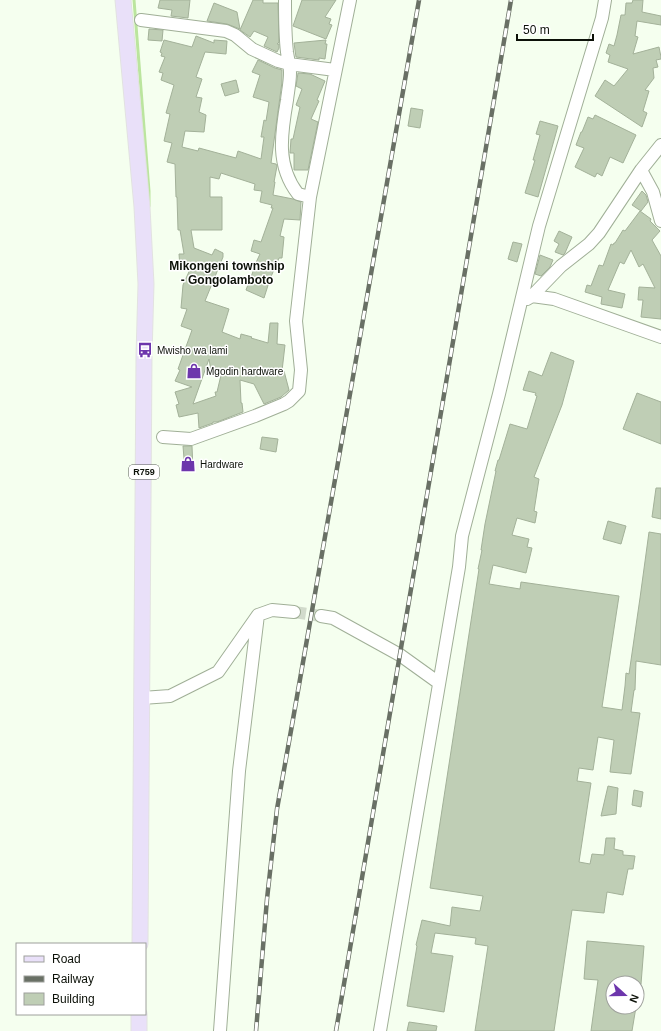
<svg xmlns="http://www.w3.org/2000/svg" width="661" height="1031" viewBox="0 0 661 1031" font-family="Arial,sans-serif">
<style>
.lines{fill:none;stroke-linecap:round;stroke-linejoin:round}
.stream{stroke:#bbe59e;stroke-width:3}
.building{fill:#bfceb5;stroke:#a3b199;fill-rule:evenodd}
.minor-tunnel{stroke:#d2dbcc;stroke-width:12;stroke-dasharray:12 6;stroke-linecap:butt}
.minor-casing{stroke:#a0af97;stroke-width:14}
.major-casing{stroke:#e2e2e1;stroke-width:17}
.minor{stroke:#fff;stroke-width:12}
.major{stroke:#e9e0f9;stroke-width:15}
.rail-casing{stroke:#697065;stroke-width:4.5}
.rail{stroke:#fff;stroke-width:3;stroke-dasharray:9;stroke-linecap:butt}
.labels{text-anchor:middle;stroke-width:3;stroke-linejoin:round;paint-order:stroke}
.shield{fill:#fff;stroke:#555852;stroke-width:1}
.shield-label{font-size:9px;font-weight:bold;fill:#0c1108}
.poi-label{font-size:10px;fill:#0c1108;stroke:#fff;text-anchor:start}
.quarter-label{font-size:12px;font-weight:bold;fill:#0c1108;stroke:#fff}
</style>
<rect width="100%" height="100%" fill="#f5ffef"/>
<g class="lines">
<path class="stream" d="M134,0l15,191v15"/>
</g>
<path class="building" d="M160,0h30l-2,18 -17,-2 1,-6 -14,-2z
M253,0h10v3h15l1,39 -2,2h2v4l-2,4 -13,-6 4,-9 -14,-6 -4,6 -10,-7z
M302,0h34l-11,17 6,2 -2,5 3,1 -6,14 -33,-13z
M633,0h10l-1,12 19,4v9l-24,-4 -2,15 3,1 -5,17 26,-7 2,10v2l-5,1 2,7 -5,1 1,10 -9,12 4,1 -6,20 4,2 -5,14 -47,-31 10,-16 9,6 14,-17 -20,-7 2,-7 -4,-2 3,-9 5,2 3,-11 4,-20h4l1,-12h6z
M214,3l23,9 3,17 -13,-5 -20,-3z
M149,29l14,1 -1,11 -14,-1z
M196,36l18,7v-3l13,1 -1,13 -21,-2 -9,25 6,2 -6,18 6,1 -3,14 7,3 -2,17 -19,-1 -3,16 16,4 1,-3 37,10 2,-7 23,8 3,-22h-3l3,-17 2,1 3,-19 -16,-5 7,-22 -8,-3 6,-12 17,8 7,2v12l-11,81 5,1 1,2 -3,16h1l-2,13 20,4 8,3 -1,18 -16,-1 -4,17 4,1 -2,21h-3l-9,21 -6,19 -18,-8 8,-21h-1l7,-15 -9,-3 3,-11 7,2 12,-34h-2l1,-3 -12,-3 2,-11 -8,-1 1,-6 -34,-11 -2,6 -9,-2v20h12v33h-31l3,18 18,7 3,-6 8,4v4l-18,44 24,8 -7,23 18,7 1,-5 11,3 -1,1 17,5 2,-20h8l-1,21 8,1 -3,26h2l5,19 -8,7 -17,7 -10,-20 -14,-4 1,23h1l1,9 -26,10h-4v1l-14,5 -1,-15 -19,4 -3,-12 3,-1 -4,-12 17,-5 -17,-6 5,-11 -2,-1 14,-39 -11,-4 6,-17 -6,-1 2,-23 9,-20 -12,2 -1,-13h5l-4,-24h-2l-1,-33h-1l-1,-33 -8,-2 5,-19 -8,-2 6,-27 -4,-1 8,-28 -13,-5 2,-7 -4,-1 6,-15 -4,-1 1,-3 -2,-1 4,-12 28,7zM209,359l2,12 10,4 -4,17h-2l1,4 -23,8z
M326,40l-1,4h2l-2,15 -6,-1v2l-23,-3 -2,-14z
M298,73l12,1 15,7 -8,19 2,1 -8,18 7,3 -10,48h-14v-17h-4l1,-14h2l7,-32 -4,-2 6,-16 -6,-3z
M236,80l3,12 -14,4 -4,-12z
M411,108l12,2 -3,18 -12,-2z
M595,115l41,20 -13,28 -13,-6 -8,19 -5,-3 -2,4 -20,-10 9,-19 -8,-3 5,-13h1l6,-15 5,2z
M540,121l18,5 -20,71 -13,-4 10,-33h-2l7,-25 -4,-1z
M642,191l4,4 2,7 -7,9 -9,-6z
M640,211l11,8 -1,2 10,10 -8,9 9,16v63l-20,-2 2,-17h-5l1,-13 16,1 -12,-24 -4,3 -8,-17 -7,14 -4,-2 -12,28 17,4 -3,14 -21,-4 1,-7 -17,-5 2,-7 4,1 8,-21 4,1 8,-22 2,1 1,-2h1l8,-13 2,1z
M559,231l13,6 -7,16 -2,2 -8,-3 4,-8 -5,-3z
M513,242l9,2 -5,18 -9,-3z
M540,255l13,5 -3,7 -9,9 -6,-2z
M551,352l23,9 -12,44 -28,72 5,2 -5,32 3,1 -2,11 -18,-5 -5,17 17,4 -2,8 5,1 -6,25 -33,-8 -4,19 31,5 1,-7 98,14 -17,111 20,3 3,-24 1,-13 3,1 11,-76 9,-66 12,2v131l-25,-4 -1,29h-1l-3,22 9,1 -9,61 -21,-2 4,-32 -16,-3 -5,33 -14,-2 -2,13 14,2 -12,79 11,2 2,-10 12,1 2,-17h9l-1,11 9,2v4l12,1 -2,13h-5l-5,26 -16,-3 -3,21 -32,-3 -18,121h-79l13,-85 -13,-2 1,-6 -41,-5 -4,20 22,3 -9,56 -37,-6 10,-60 -1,-1 6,-25 28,6 2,-19 28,4 3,-15 -53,-8 49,-319h-1l4,-19h-1l4,-26 11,-53h-1l3,-11h1l11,-36 17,5 10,-33 -2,-1 1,-2 -13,-3 6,-19 13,5z
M637,393l24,9v42l-38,-15z
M262,437l16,2 -2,13 -16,-3z
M183,446h9l1,25h-8z
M656,488h5v31l-9,-2z
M608,521l18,5 -5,18 -18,-5z
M608,786l10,2 -2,26 -15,2z
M634,790l9,2 -2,15 -9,-2z
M587,941l57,5 -3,38 -28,-3v26h23l-4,24h-41l7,-51 -14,-1z
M409,1022l28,4 -1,5h-29z"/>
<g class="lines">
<path class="minor-tunnel" d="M294,612l27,4"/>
<g class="minor-casing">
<path id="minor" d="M285,0c0,17 0,35 2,52 1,7 3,14 3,21 0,9 -2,18 -3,27 -6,34 -11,66 11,94l12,3
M141,20l85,11 9,4 17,14 26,12 11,3 46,6
M641,170l12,22 8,29
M532,296l29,-30 28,-22 10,-11 42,-63 20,-25
M527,299l5,-3 22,3 107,38
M163,437l28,2 64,-23 29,-12 5,-3 10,-10 2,-21 -5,-49 14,-124 40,-197
M321,616l12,2 67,37 39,28
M142,698l28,-2 48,-24 40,-57 14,-5 22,2
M220,1031l19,-260 19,-156
M380,1031l79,-464 3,-31 37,-142 40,-168 63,-208 3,-18"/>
</g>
<g class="major-casing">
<path id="major" d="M123,0l19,207 4,77 -2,72 -4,588
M139,1031v-17"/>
</g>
<use href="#minor" class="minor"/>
<use href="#major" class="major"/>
<g class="rail-casing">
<path id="rail" d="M256,1031l11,-132 10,-90 15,-84 127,-725
M336,1031l175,-1031"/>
</g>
<use href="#rail" class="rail"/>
</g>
<defs>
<g id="bus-bare" transform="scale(1.2)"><path d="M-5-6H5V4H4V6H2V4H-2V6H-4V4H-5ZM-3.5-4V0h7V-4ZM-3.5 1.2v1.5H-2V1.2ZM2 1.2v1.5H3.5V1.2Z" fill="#6d36ac" stroke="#fff" stroke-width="2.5" paint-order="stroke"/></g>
<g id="shop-bare" transform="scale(1.2)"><path d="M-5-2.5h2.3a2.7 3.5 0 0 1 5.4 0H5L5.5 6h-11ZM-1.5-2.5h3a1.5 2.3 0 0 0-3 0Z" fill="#6d36ac" stroke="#fff" stroke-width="2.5" paint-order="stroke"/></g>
</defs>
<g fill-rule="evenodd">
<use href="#bus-bare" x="145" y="350"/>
<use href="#shop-bare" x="194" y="371"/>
<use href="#shop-bare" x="188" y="464"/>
</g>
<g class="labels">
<rect class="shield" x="129" y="465" width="30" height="14" rx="3"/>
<g class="shield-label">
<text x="144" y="475">R759</text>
</g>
<g class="poi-label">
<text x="157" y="354">Mwisho wa lami</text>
<text x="206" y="375">Mgodin hardware</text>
<text x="200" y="468">Hardware</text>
</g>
<g class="quarter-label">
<text x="227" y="270">Mikongeni township<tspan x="227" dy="14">- Gongolamboto</tspan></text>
</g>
</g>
<rect x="16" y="943" width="130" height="72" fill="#ffffff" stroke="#9ea09c"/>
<rect x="24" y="956" width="20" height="6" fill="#e9e0f9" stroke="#9ea09c"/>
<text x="52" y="963" font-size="12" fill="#0c1108">Road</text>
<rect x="24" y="976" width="20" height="6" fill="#697065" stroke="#9ea09c"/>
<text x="52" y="983" font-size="12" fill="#0c1108">Railway</text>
<rect x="24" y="993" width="20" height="12" fill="#bfceb5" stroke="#9ea09c"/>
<text x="52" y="1003" font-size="12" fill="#0c1108">Building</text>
<g transform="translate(625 995) rotate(111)"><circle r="19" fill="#ffffff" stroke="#9ea09c"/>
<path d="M0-3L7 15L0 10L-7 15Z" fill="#6d36ac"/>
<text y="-6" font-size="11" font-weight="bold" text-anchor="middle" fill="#0c1108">N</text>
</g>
<path d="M517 34v6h76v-6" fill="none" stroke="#0c1108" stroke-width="2"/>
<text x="523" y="34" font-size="12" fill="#0c1108" stroke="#ffffff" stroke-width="3" paint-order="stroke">50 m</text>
</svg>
